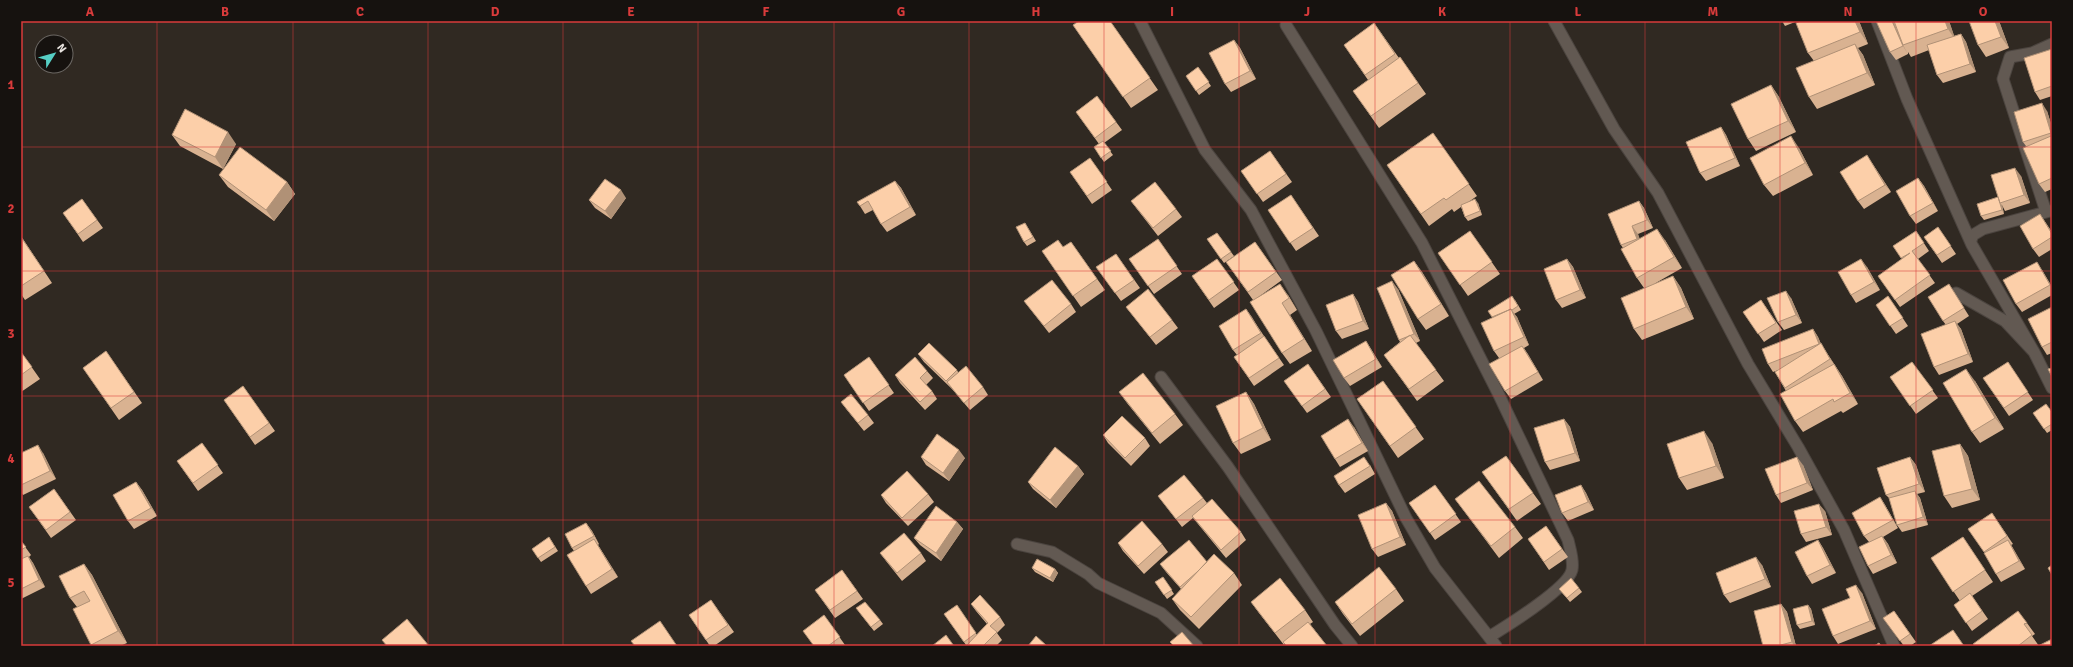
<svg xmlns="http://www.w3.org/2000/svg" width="2073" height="667" viewBox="0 0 2073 667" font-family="Signika,sans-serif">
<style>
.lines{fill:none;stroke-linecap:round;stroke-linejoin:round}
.minor-casing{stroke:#4b443f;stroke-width:13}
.minor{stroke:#625952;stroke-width:11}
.wall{fill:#d9b291}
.shaded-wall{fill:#b09176}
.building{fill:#fccfa9;stroke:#b09176}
.grid{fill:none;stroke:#d83b3b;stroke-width:1;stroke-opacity:0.55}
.neatline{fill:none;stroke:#d83b3b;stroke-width:1.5}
.grid-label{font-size:13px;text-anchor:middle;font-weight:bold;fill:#d83b3b}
</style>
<rect width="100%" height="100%" fill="#302922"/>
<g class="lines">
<g class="minor-casing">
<path id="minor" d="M1140,21l65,129 46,60 65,121 90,187 29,50 54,69
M1554,21l60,108 44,64 90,171 50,83 46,83 50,116
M1877,21l30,78 65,146 62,107
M1286,25l136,218 76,150 70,147c2,9 6,20 4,30 -4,18 -65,56 -83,67l7,9
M2046,212l-43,-133 7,-22 22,-4 20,-9
M1971,240l2,-5 10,-6 67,-18
M1956,293l49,28 29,31 18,36
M1161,377l67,90 107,158 17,21
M1017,544l35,8 36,22 10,9 63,30 36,33"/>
</g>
<use href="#minor" class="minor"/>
</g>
<path class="wall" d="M1110,21l48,69 -27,18 -58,-83z
M1782,21h12l1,1 -10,4z
M1801,21h58l9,23 -10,4 5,7 12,30 -58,24 -8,-12 5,-36 -6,-8z
M1876,21h17l2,2 -1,-2h55l5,15 7,-2 5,8 10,30 -33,11 -6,-8 -8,-25 -18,7 -3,-5v2l-12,6 -6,-8z
M1999,21l10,27 -23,9 -8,-12z
M1374,23l25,35 1,-1 26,37 -47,34 -26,-37 15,-11 -24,-35z
M1234,40l6,8 16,31 -25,13 -6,-8z
M2052,49v47l-12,4 -5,-8z
M1198,67l13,19 -12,9 -13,-19z
M1771,85l8,12 17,35 -40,19 -8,-12z
M1097,96l25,34 -18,13 9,12 -9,7 -10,-15 5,-3 -23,-32z
M2047,111l5,16v62l-7,3 -6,-8 -13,-38 -3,-4z
M1721,127l5,8 14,31 -34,15 -6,-8z
M1433,133l44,63 -10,7h11l4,12 -14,6 -3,-4 -4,-10 -7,5 -2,-3 -23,17 -42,-61z
M172,135l64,9 -13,25 -43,-23z
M1799,148l14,27 -40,21 -9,-11z
M1270,151l22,31 -29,20 -22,-31z
M1090,158l22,32 -20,14 -22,-32z
M1872,163l19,29 -27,17 -6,-8z
M219,175l68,7 8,12 -21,27 -46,-34z
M2021,176l9,27 -25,8 -3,-6 2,9 -20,6 -3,-4z
M1918,178l6,8 14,25 -22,13 -6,-8z
M895,181l6,7 15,27 -29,17 -6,-8 -8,-14 -8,4 -5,-8z
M1291,195l28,41 -23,15 -28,-41z
M626,198l-15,21 -16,-11 -6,-8z
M82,199l21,29 -20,14 -20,-29z
M1131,201l45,8 6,8 -24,19 -21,-27z
M1639,201l5,7 9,20 -15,6 1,5 26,1 17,28 -28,16 19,-8 8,12 13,31 -52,21 -8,-11 10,-41 -7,-10 -14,-30 -2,-3z
M2040,214l12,18v17l-13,8 -6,-8z
M1025,223l11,18 -9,5 -3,-4z
M1938,227l18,27 -14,9 -18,-26z
M1470,231l30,43 -32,22 -30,-43z
M1916,231l13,20 -11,8 17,24 -35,24 -22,-31 24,-17 -9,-13z
M1217,233l17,23 -10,7 -17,-24z
M21,236l31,47 -27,17 -4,-6z
M1158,239l24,35 -28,20 -25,-35z
M1071,242l34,48 -24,17 -39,-56 21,-4z
M1255,242l27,38 -25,18 31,-3 9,15 -7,5 22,36 -22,13 -8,-11 -29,-53 -27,-38z
M1116,254l24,34 -19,13 -25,-34z
M1217,259l22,31 -25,18 -22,-32z
M1567,259l6,8 13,31 -24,10 -6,-8z
M1414,261l8,11 27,44 -23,14 -8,-11z
M1867,267l13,23 -24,13 -5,-8z
M2042,270l10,17v8l-30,17 -6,-8z
M1398,289l22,52 -4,2 28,38 -27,20 -33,-46 16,-13 -1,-2z
M1954,292l15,24 -12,8 4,5 12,33 -34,13 -5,-8 12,-42 -3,-4z
M1353,294l5,8 11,27 -27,10 -6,-8z
M1888,296l20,30 -12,8 -20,-29z
M1791,298l11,25 -18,7 -6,-8z
M1515,300l6,10 -7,4 3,3 12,28 -5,3 19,32 -32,19 -6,-8 -6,-33 -5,-7 -2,-34z
M1761,300l21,30 -18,12 -21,-30z
M1024,301l47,3 5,8 -27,21z
M1126,307l46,13 6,8 -22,17z
M2052,307v46l-5,2 -5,-8z
M1246,309l18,27 20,29 -30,21 -20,-29 3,-2 -4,-5z
M1813,329l5,8 3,7 21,32 16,28 -15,9 -2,-2 -38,21 -8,-11 -9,-30 -11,-19 6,-3 -8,3 -5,-8z
M1366,341l16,26 -32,19 -6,-8z
M106,351l36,52 -23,17 -36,-52z
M21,352l19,27 -19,13z
M918,354l39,16 1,2 25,15 5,8 -18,15 -18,-21 -28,-27z
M869,357l25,36 -25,18 -25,-36z
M1912,362l26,36 -22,16 -26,-37z
M2008,362l25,38 -24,16 -26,-38z
M1308,364l23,33 -24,16 -23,-32z
M927,371l6,7 -7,7 6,6 5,8 -12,11 -25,-27 -5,-8z
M1383,381l41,58 -26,19 -41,-59z
M1975,381l29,48 -24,14 -8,-11z
M243,386l32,45 -20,14 -31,-45z
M1119,392l56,22 8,11 -23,19 -33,-41z
M1246,392l8,12 17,36 -30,14 -8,-11z
M841,402l27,13 6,8 -10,8 -17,-21z
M2052,412v18l-5,3 -14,-20z
M1564,419l6,8 10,34 -30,9 -5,-8z
M1354,427l14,24 -28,16 -5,-8z
M1103,435l42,3 5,8 -19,20 -23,-23z
M202,443l21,30 -25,18 -21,-30z
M1712,443l12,35 -37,12 -8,-12z
M1960,444l8,12 12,44 -28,8 -8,-12z
M21,453h22l13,26 -33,16 -2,-3z
M1506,456l35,48 -24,17 -35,-49z
M921,457l44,1 -16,23 -23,-16z
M1910,457l6,8 9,27 -8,2 3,4 8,27 -26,7 -5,-7 -8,-27 -3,-3z
M1370,465l5,9 -30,19 -6,-8z
M1803,465l10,25 -32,13 -5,-8z
M1078,466l6,8 -28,34 -23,-19 -5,-7z
M136,482l6,8 15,26 -23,13 -6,-8z
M1435,485l26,37 -26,18 -26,-37z
M1581,485l5,8 8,17 -26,11 -6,-8z
M54,489l22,31 -25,18 -22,-31z
M928,494l6,8 -26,24 -22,-23 -5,-8z
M1158,496l45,2 4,5 34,29 5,8 -20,18 -28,-34 -5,-6 -11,9z
M1880,497l5,8 13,23 -15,9 5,7 9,19 -24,11 -5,-8 1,-24 -5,-6z
M1455,499l60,28 8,11 -24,20z
M1386,503l6,8 14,34 -28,12 -6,-8z
M1825,511l7,24 -26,7 -5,-8z
M1992,513l21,31 -2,1 14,24 -24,13 -5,-8 -11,-21 -17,-24z
M957,522l6,7 -22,32 -21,-16 -6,-7z
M586,523l6,8 7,13 -1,1 20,32 -27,17 -5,-8 -12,-35 -2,-3z
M1546,526l22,31 -19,13 -21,-31z
M549,537l9,14 -17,11 -9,-13z
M1963,537l30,45 -21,14 16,23 -16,12 -18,-26 6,-4 -29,-43z
M1818,540l5,8 13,25 -24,11 -5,-8z
M21,541l10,14 -2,2 4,6 12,24 -24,12z
M1118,543l44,1 6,8 -24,22 -21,-23z
M880,553h41l5,8 -24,20 -16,-20z
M1207,562l27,11 8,12 -43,44 -19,-19 -8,-11 9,-10 -15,-17 -6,-8z
M84,564l8,11 35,68 -7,3h-28l-15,-39 -7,-9z
M1762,565l9,22 -41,16 -6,-8z
M1032,568l23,1 3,4 -5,9 -18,-10z
M842,570l21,29 -28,19 -20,-28z
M1163,577l11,17 -7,5 -12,-17z
M1579,588l3,4 -12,10 -11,-13z
M1396,589l8,12 -44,35 -17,-22 -8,-12z
M1862,593l14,36 -38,15 -5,-8 17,-38z
M711,600l23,32 -20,14h-4l-21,-31z
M1251,602l54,8 8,12 -3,2 17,22h-41l-1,-2 -1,1 -25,-32z
M971,604l29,13 5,8 -8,8 5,7 -6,6h-30v-1l-22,-31 13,-9 20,30 10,-11 -11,-13z
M1781,604l6,8 9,34h-33z
M1808,605l3,4 4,16 -15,4 -3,-4z
M1894,611l22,31 -6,4h-6l-21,-28z
M859,612l21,8 3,4 -9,7z
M824,615l21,30 -1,1h-30z
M2027,623l8,11 -3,2 7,10h-65z"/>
<path class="shaded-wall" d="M1855,21h4l9,23 -8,-12z
M1892,21h1l1,2 9,22 5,9 -5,-8z
M1945,21h4l7,20 -8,-12z
M1995,21h4l10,27 -8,-11z
M1961,34l5,8 10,30 -6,-8z
M1234,40l6,8 16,31 -6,-8z
M1855,44l8,11 12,30 -8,-12z
M1771,85l8,12 17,35 -8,-11z
M2042,103l5,8 5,16v8l-1,-2z
M1721,127l5,8 14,31 -5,-8z
M228,132l8,12 -13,25 -8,-12z
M1791,136l8,12 14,27 -8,-12z
M1867,155l5,8 19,29 -6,-7z
M2015,168l6,8 9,27 -6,-8z
M1918,178l6,8 14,25 -5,-8z
M895,181l6,7 15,27 -6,-8z
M287,182l8,12 -21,27 -8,-11z
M621,190l5,8 -15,21 -6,-8z
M1998,197l2,6 2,2 2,9 -2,-4z
M1475,199l3,4 4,12 -2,-4z
M1639,201l5,7 9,20 -6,-8z
M1632,226l6,8 5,13 -6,-8z
M1657,229l8,11 17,28 -8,-11z
M1567,259l6,8 13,31 -6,-8z
M1861,259l6,8 13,23 -6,-8z
M1414,261l8,11 27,44 -8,-12z
M2037,262l5,8 10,17v1z
M1673,276l8,12 13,31 -8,-12z
M1392,281l6,8 22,52 -6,-7z
M1280,284l8,11 9,15 -8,-12z
M1786,291l5,7 11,25 -6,-8z
M1353,294l5,8 11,27 -6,-8z
M1282,303l8,12 22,36 -8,-12z
M1246,309l6,8 14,24z
M1511,309l6,8 12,28 -5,-8z
M1955,321l6,8 12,33 -5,-8z
M1813,329l5,8 3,7 15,23 -17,-23z
M1366,341l5,8 11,18 -6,-8z
M1522,346l6,8 15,26 -5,-8z
M1834,364l8,12 16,28 -8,-11z
M1966,369l9,12 29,48 -9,-11z
M1246,392l8,12 17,36 -8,-12z
M1348,419l6,8 14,24 -6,-8z
M1564,419l6,8 10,34 -5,-8z
M1704,431l8,12 12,35 -8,-12z
M1960,444l8,12 12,44 -8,-11z
M38,445l5,8 13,26 -6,-8z
M959,450l6,8 -16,23 -6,-8z
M1797,457l6,8 10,25 -6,-7z
M1910,457l6,8 9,27 -6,-8z
M1078,466l6,8 -28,34 -6,-8z
M136,482l6,8 15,26 -6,-8z
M1581,485l5,8 8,17 -6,-8z
M1915,491l5,7 8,27 -5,-8z
M1880,497l5,8 13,23 -5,-8z
M1386,503l6,8 14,34 -6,-8z
M1819,504l6,7 7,24 -6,-8z
M957,522l6,7 -22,32 -5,-8z
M586,523l6,8 7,13 -5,-8z
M1882,536l6,8 9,19 -6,-8z
M594,539l5,8 19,30 -6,-8z
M1818,540l5,8 13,25 -6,-8z
M2008,540l5,8 12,21 -6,-8z
M28,556l5,7 12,24 -6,-7z
M1756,557l6,8 9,22 -6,-8z
M84,564l8,11 35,68 -9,-12z
M1055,569l3,4 -5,9 -3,-4z
M1856,585l6,8 14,36 -6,-8z
M1781,604l6,8 9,34h-2l-2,-4z
M1808,605l3,4 4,16 -3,-4z"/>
<path class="building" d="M1079,21h31l40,57 -27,19 -50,-72z
M1801,21h54l5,11 -52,21 -12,-30z
M1876,21h16l11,25 -13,6z
M1894,21h51l3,8 -45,16z
M1969,21h26l6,16 -23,8z
M1374,23l21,31 -30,21 -21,-30z
M1961,34l9,30 -33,11 -10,-30z
M1234,40l16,31 -25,13 -16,-31z
M1855,44l12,29 -58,24 -13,-29z
M2052,49v37l-17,6 -11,-34z
M1400,57l18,26 -47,33 -18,-25z
M1198,67l11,15 -13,9 -10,-15z
M1771,85l17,36 -40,18 -17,-35z
M1097,96l19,26 -21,16 -19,-26z
M2042,103l9,30 -28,9 -9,-30z
M185,109l43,23 -13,25 -43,-22z
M1721,127l14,31 -35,15 -14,-31z
M1433,133l36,51 -23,16 -2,-2 -23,16 -34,-49z
M1791,136l14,27 -41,22 -14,-27z
M2051,136l1,2v40l-13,6 -16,-36z
M1103,141l8,10 -10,7 -7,-11z
M240,147l47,35 -21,28 -47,-35z
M1270,151l16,23 -29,20 -16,-23z
M1867,155l18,30 -27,16 -18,-29z
M1090,158l17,24 -20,14 -17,-24z
M2015,168l9,27 -24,8 -9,-28z
M1918,178l15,25 -23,13 -14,-25z
M605,179l16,11 -16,21 -16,-11z
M895,181l15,26 -29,17 -13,-23 -8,5 -3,-4z
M1155,182l21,27 -23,19 -22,-27z
M1291,195l22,33 -23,15 -22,-33z
M1998,197l4,13 -21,6 -4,-12z
M82,199l15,21 -19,14 -15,-21z
M1475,199l5,12 -15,6 -4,-12z
M1639,201l8,19 -15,6 5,13 -16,6 -13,-31z
M2040,214l12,20v3l-19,12 -13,-23z
M1025,223l8,14 -9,5 -8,-15z
M1938,227l13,19 -14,9 -13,-18z
M1657,229l17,28 -37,21 -16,-29z
M1470,231l22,31 -32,23 -22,-32z
M1916,231l8,12 -12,8 18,24 -35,25 -17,-24 32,-23 -9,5 -8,-12z
M1217,233l14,19 -10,7 -14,-20z
M21,237l23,34 -23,15z
M1158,239l19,27 -29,20 -19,-27z
M1058,240l5,7 8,-5 26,37 -24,17 -31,-45z
M1255,242l21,30 -28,20 -22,-30z
M1116,254l18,26 -19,13 -19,-26z
M1217,259l17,23 -25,18 -17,-24z
M1567,259l13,31 -24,10 -12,-31z
M1861,259l13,23 -23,13 -13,-23z
M1414,261l27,43 -23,15 -27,-44z
M2037,262l13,23 -34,19 -13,-24z
M1673,276l13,31 -52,22 -13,-31z
M1052,280l19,24 -27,22 -20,-25z
M1392,281l22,53 -15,6 -22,-52z
M1280,284l9,14 -7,5 22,36 -22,14 -32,-51z
M1949,284l15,24 -21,13 -15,-24z
M1148,289l24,31 -22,17 -24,-30z
M1786,291l10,24 -18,7 -11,-24z
M1353,294l10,27 -27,10 -10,-26z
M1512,296l6,10 -6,4 -1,-1 -19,8 -4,-6z
M1888,296l15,22 -13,8 -14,-21z
M1761,300l15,23 -18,11 -15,-22z
M2052,307v35l-10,5 -14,-28z
M1246,309l15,24 -28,17 -14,-24z
M1511,309l13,28 -30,14 -13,-28z
M1955,321l13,33 -34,13 -13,-33z
M1813,329l6,15 -51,20 -6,-15z
M1410,335l26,35 -27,19 -25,-34z
M1264,336l15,22 -30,20 -15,-21z
M1366,341l10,18 -32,19 -11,-18z
M929,343l28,27 -11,11 -28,-27z
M1821,343l9,16 -45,29 -10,-16z
M1522,346l16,26 -33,19 -16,-27z
M106,351l28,41 -23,16 -28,-40z
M21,352l11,15 -11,8z
M869,357l20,28 -26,18 -19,-28z
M915,357l12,14 -7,7 12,13 -12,11 -25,-27z
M1912,362l21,28 -23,16 -20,-29z
M2008,362l20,30 -24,16 -21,-30z
M1308,364l17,25 -23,17 -18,-25z
M1834,364l16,29 -16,9 -1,-3 -38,22 -15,-27z
M966,366l17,21 -19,16 -17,-21z
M2052,368v9l-4,-8z
M1966,369l29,49 -23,14 -29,-49z
M1143,373l32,41 -23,19 -33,-41z
M1383,381l33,46 -26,19 -33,-47z
M243,386l26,37 -19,14 -26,-37z
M1246,392l17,36 -30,15 -17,-37z
M851,394l17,21 -10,8 -17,-21z
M2046,404l6,8v12l-8,5 -11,-16z
M1122,416l23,22 -20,20 -22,-23z
M1348,419l14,24 -27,16 -14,-23z
M1564,419l11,34 -30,9 -11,-34z
M1704,431l12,35 -37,12 -12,-34z
M937,434l22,16 -16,23 -22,-16z
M202,443l16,22 -25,18 -16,-22z
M1960,444l12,45 -28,7 -12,-45z
M38,445l12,26 -29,14v-32z
M1055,447l23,19 -28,34 -22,-18z
M1506,456l27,37 -24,16 -27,-37z
M1364,457l6,9 -31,19 -5,-9z
M1797,457l10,26 -31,12 -11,-26z
M1910,457l9,27 -33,11 -9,-27z
M907,471l21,23 -26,24 -21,-23z
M1184,475l19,23 -27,21 -18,-23z
M1479,481l36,46 -24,19 -36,-47z
M136,482l15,26 -23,13 -15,-26z
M1435,485l21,29 -26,19 -21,-30z
M1581,485l7,17 -26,11 -7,-18z
M54,489l16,23 -24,18 -17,-23z
M1915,491l8,26 -26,8 -8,-27z
M1880,497l13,23 -29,16 -12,-23z
M1212,499l29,33 -20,18 -29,-34z
M1386,503l14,34 -28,12 -14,-34z
M1819,504l7,23 -25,7 -7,-23z
M936,506l21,16 -21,31 -22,-15z
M1992,513l15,23 -23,16 -16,-23z
M1142,521l20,23 -24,22 -20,-23z
M586,523l8,13 -22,12 -7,-14z
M1546,526l16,23 -18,13 -16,-23z
M904,533l17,20 -24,20 -17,-20z
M1882,536l9,19 -23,11 -9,-19z
M549,537l6,10 -17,11 -6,-9z
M1963,537l22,33 -32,22 -22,-34z
M594,539l18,30 -26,17 -19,-31z
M1189,540l18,22 -10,10 -17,15 -20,-23z
M1818,540l12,25 -23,11 -12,-24z
M2008,540l11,21 -23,13 -12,-21z
M21,541l5,6 -5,3z
M1214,554l20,19 -43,44 -19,-18z
M28,556l11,24 -18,9v-30z
M1756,557l9,22 -41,16 -8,-22z
M1037,559l18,10 -5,9 -18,-10z
M84,564l34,67 -27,14 -18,-36 17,-8 -6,-10 -14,7 -11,-22z
M2052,565v10l-4,-7z
M1379,567l17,22 -44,35 -17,-22z
M842,570l15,21 -27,19 -15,-20z
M1163,577l9,13 -8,5 -9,-13z
M1280,578l25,32 -30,23 -24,-31z
M1571,578l8,10 -12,10 -8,-9z
M1856,585l14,36 -37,15 -11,-27 28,-11 -4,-9z
M1970,593l12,18 -16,12 -12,-18z
M980,595l20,22 -10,9 7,6 -14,14h-17l22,-23 -17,-19z
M711,600l17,25 -22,15 -17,-25z
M865,602l15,18 -9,7 -15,-19z
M1781,604l11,38 -15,4h-14l-9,-35z
M957,605l19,28 -12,9 -20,-28z
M1808,605l4,16 -15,4 -4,-16z
M1894,611l16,23 -10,7 -17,-23z
M2018,611l9,12 -3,1 8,11 -14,11h-43l-2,-2z
M824,615l16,22 -12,9h-14l-11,-15z
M407,619l22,27h-42l-5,-6z
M660,621l17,25h-42l-4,-5z
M1308,622l19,24h-40l-4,-4z
M1953,630l11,16h-35z
M1182,632l12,14h-20l-4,-4z
M946,635l8,11h-22z
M1036,636l11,10h-19z
M2052,639v7h-12v-1z
M1879,643l2,3h-7z"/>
<path class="grid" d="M157,21v625M293,21v625M428,21v625M563,21v625M698,21v625M834,21v625M969,21v625M1104,21v625M1239,21v625M1375,21v625M1510,21v625M1645,21v625M1780,21v625M1916,21v625M21,147h2031M21,271h2031M21,396h2031M21,520h2031"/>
<rect width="2073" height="667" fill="none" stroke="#16120f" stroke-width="44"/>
<g transform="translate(54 54) rotate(53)"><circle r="19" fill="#16120f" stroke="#6b6763"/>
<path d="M0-3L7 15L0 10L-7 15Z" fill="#56cec4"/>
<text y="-6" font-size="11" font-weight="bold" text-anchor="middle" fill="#ebe6e2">N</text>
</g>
<rect x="22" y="22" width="2029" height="623" class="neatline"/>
<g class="grid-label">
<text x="90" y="16">A</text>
<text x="225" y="16">B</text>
<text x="360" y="16">C</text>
<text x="495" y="16">D</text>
<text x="631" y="16">E</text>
<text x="766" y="16">F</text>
<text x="901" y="16">G</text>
<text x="1036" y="16">H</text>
<text x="1172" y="16">I</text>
<text x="1307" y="16">J</text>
<text x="1442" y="16">K</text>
<text x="1578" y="16">L</text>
<text x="1713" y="16">M</text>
<text x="1848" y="16">N</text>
<text x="1983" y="16">O</text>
<text x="11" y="89">1</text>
<text x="11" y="213">2</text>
<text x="11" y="338">3</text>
<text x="11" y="463">4</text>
<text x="11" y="587">5</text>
</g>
</svg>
